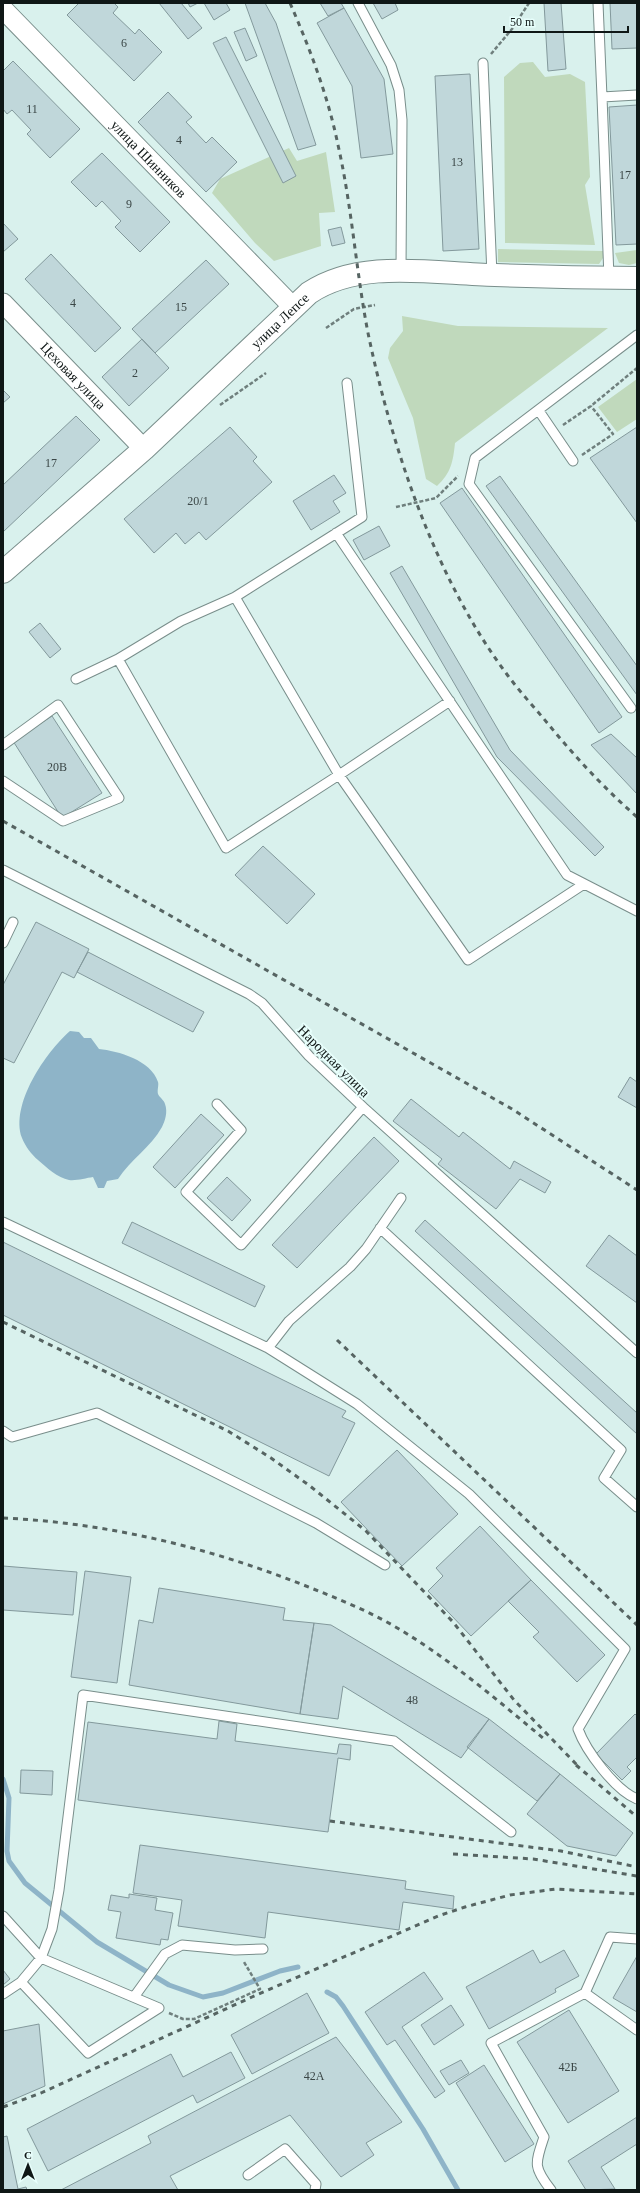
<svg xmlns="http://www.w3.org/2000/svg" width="640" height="2193" viewBox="0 0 640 2193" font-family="'Times New Roman',serif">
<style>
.green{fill:#c0d9bc}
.water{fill:#8eb4c8}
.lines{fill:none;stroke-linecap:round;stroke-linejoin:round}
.stream{stroke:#8eb4c8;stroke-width:5}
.building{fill:#c0d7da;stroke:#83999c}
.service-casing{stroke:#798e8b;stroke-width:11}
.minor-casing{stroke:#798e8b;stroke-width:21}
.secondary-casing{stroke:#798e8b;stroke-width:24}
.path{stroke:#6f7f7d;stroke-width:2.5;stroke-dasharray:4 2;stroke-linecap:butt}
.service{stroke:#fff;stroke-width:9}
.minor{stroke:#fff;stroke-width:19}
.secondary{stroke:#fff;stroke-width:22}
.rail{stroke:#566462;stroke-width:3;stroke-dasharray:5 5;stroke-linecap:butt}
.labels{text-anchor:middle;stroke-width:4;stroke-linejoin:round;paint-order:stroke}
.number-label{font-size:12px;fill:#3b4747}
.street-label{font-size:14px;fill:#0f1716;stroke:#e7fefb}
</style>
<rect width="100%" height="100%" fill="#d9f1ed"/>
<path class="green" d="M533,62l12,15 25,-3 15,8 5,95 -5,8 10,60 -90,-2 -1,-166 16,-14z
M289,148l8,13 29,-9 9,60 -16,1 2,33 -47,15 -19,-18 -43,-50 8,-14z
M498,249l105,2v7l-4,6 -101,-2z
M637,250v13l-8,2 -10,-2 -4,-10z
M402,316l56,10 150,2 -153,115c-2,19 -4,30 -18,43l-11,-7 -13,-61 -25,-60 2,-10 13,-17z
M637,379v40l-20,13 -19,-25z"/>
<path class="water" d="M70,1031l9,1 5,6h7l8,11c19,2 52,11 59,33 1,3 -1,8 0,12 2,4 6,6 7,10 3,8 0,17 -3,23 -11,20 -32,33 -44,52l-11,2 -3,7h-6l-5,-11c-7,1 -17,4 -24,3 -11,-2 -23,-13 -31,-20 -6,-5 -13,-14 -16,-22 -12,-34 24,-86 48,-107z"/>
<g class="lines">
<path class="stream" d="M3,1779l6,19 -2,53 2,10 16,22 72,59 72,43 34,12 20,-4 57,-22 18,-4
M327,1992l9,5 7,9 80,123 35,61"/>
</g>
<path class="building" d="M79,3h35l4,4 -5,6 22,21 4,-5 23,23 -28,29 -67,-66z
M159,3h22l21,25 -14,11z
M188,3h10l-8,4z
M204,3h22l4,7 -16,10z
M245,3h20l11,20 40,122 -18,5z
M320,3h21l3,5 -16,8z
M373,3h22l3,7 -16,9z
M544,3h17l5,66 -18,2z
M610,3h27v45l-25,1z
M344,8l40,71 9,75 -32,4 -9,-72 -35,-63z
M245,28l12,28 -11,5 -12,-29z
M226,37l70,139 -13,7 -70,-140z
M13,61l67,68 -30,29 -23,-24 4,-4 -19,-20 -5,4 -4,-5v-38z
M470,74l9,175 -36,2 -8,-175z
M168,92l24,25 -6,5 20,21 6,-6 25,25 -31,30 -68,-70z
M637,105v139l-21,1 -7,-138z
M102,153l68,69 -30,30 -25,-25 6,-6 -19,-20 -6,6 -25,-25z
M3,223l15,16 -15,13z
M341,227l4,16 -13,3 -4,-16z
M51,254l70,74 -26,24 -70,-73z
M206,260l23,24 -74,69 -23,-24z
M142,339l27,29 -40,38 -27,-29z
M3,390l7,7 -7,6z
M76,416l24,24 -97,92v-47z
M230,427l27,30 -4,4 19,21 -66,58 -7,-8 -14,12 -9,-11 -22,20 -30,-34z
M637,427v96l-47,-65z
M334,475l12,18 -13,8 7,11 -29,18 -18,-29z
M500,476l137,190v29l-151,-209z
M462,488l160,229 -23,16 -159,-230z
M379,526l11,20 -26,14 -11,-20z
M402,566l108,184 94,97 -9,9 -98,-99 -107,-184z
M40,623l21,26 -11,9 -21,-26z
M52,716l50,77 -40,25 -49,-77z
M611,734l26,24v36l-46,-49z
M263,846l52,48 -28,30 -52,-49z
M36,922l53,27 -15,29 -12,-6 -48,91 -11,-5v-73z
M88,952l116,60 -11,20 -116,-60z
M630,1077l7,5v26l-19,-11z
M411,1099l48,38 4,-5 47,37 4,-8 37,21 -6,11 -25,-14 -24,30 -58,-45 4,-5 -49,-38z
M201,1114l23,21 -49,53 -22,-21z
M374,1137l25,24 -102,107 -25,-23z
M227,1177l24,23 -19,21 -25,-23z
M425,1220l212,193v21l-222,-203z
M132,1222l133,64 -10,21 -133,-64z
M609,1235l28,21v47l-51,-37z
M3,1242l343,169 -4,6 13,6 -26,53 -326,-161z
M397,1450l61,64 -56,52 -61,-64z
M480,1526l51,54 -60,56 -43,-45 15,-15 -7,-8z
M3,1566l74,6 -4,43 -70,-5z
M85,1571l46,6 -14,106 -46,-6z
M531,1580l74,75 -28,27 -44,-45 6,-5 -31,-31z
M159,1588l126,20 -2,12 31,3 -14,91 -171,-29 10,-65 14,3z
M314,1623l17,2 158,94 -28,39 -118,-72 -5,33 -38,-5z
M635,1714l2,2v41l-10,10 4,4 -9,9 -26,-26z
M489,1719l71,55 -23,27 -70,-54z
M219,1721l18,3 -2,17 102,13 2,-10 12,1 -1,15 -12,-2 -10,74 -250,-32 10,-78 129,17z
M21,1770l32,1 -1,24 -32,-2z
M560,1774l73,59 -17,23 -49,-10 -40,-32z
M140,1845l266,36 -1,8 49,7 -1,13 -50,-7 -4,28 -131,-18 -3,26 -87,-12 4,-26 -49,-7z
M129,1894l28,4 -2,12 18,3 -5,27 -7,-1 -1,6 -44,-7 5,-26 -13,-2 3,-15 18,3z
M533,1950l7,13 24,-13 15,26 -24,13 1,3 -67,37 -23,-42z
M637,1956v56l-24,-14z
M3,1970l7,9 -7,6z
M424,1972l19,27 -41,28 43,64 -10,7 -40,-58 -8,5 -22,-33z
M307,1993l22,40 -77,41 -21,-39z
M451,2005l13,20 -30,20 -13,-20z
M569,2010l50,81 -51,32 -51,-81z
M39,2024l6,62 -42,18v-73z
M336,2037l66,85 -36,21 8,12 -33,22 -51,-62 -120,61 8,14h-117l90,-47 -3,-7z
M231,2052l14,26 -48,25 -4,-8 -145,76 -21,-42 144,-75 12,23z
M461,2060l8,13 -20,12 -9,-14z
M484,2065l50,79 -29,18 -49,-79z
M637,2117v27l-36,23 14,22 -29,1 -18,-29z
M7,2136l11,53 8,-2 1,3h-24v-53z"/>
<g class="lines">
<g class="service-casing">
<path id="service" d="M358,3l33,62 8,25 3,30 -1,150
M598,3l4,94
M483,63l9,212
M609,278l-7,-181 35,-2
M539,411l34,50
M336,533l231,342 70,36
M235,597l104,178 111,-74
M118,659l108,189 113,-73 129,185 116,-76
M76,679l42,-20 63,-38 54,-24 127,-80 -15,-134
M631,708l-162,-224 6,-26 162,-123
M3,745l55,-40 61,93 -56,23 -60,-40
M3,870l246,124 13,9 47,53 54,51 -122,138 -55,-53 55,-62 -24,-26
M3,943l10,-21
M363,1107l274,246
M3,1222l265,126 89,56 112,90 156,155 -47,80c8,22 37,61 59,70
M380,1228l241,222 -17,28 33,29
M268,1348l21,-27 61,-54 16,-18 35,-51
M3,1431l9,6 85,-24 219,110 69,42
M3,1916l38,42 118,50 -71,45 -67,-71 -18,12
M21,1982l20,-24 11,-29 7,-39 24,-195 311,46 117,91
M585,1993l52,37
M134,1997l31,-43 17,-9 53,5 28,-1
M248,2175l37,-26 31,35 -1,6
M551,2190c-18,-23 -16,-26 -7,-53l-53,-94 94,-50 25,-56 27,2"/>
</g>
<g class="minor-casing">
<g id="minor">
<path id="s1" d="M3,9l291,299"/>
<path id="s2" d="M3,303l141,146"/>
</g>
</g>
<g class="secondary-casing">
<g id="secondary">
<path id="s3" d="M3,572l141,-123 165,-156c52,-35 126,-19 186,-18 47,2 95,3 142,3"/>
</g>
</g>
<path class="path" d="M491,54l21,-25 17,-26
M326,328l28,-19 21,-4
M220,405l46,-32
M563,425l28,-19 46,-38
M582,455l31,-21 -22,-28
M396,507l40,-9 22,-22
M169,2013l14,6h11l66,-30 -16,-27"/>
<use href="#service" class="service"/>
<use href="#minor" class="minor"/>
<use href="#secondary" class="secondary"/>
<path class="rail" d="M290,3c20,46 38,93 48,142 14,62 18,126 30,188 24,115 67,245 138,340 13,18 29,35 43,52 27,33 56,64 88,92
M3,821l509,288 125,81
M3,1322l225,109 43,27 39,28 56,45 87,91 61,78 65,67
M337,1340l300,285
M3,1518c106,5 209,30 308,70 30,12 60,24 88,41 52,31 98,71 144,109
M576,1765l61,52
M330,1821l231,30 76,16
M453,1854l80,5 104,17
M3,2107l38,-14 211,-96 186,-81 27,-9 45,-12 46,-6 81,5"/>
</g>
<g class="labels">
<g class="number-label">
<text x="124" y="47">6</text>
<text x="32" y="113">11</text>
<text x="179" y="144">4</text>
<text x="457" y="166">13</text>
<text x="625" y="179">17</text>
<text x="129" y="208">9</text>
<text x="73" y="307">4</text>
<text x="181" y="311">15</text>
<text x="135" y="377">2</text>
<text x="51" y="467">17</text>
<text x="198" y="505">20/1</text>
<text x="57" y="771">20В</text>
<text x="412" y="1704">48</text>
<text x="568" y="2071">42Б</text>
<text x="314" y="2080">42А</text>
</g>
<g class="street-label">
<text dy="5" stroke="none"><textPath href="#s1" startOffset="209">улица Шинников</textPath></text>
<text dy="5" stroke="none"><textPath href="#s3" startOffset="374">улица Лепсе</textPath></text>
<text dy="5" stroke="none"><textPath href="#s2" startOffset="101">Цеховая улица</textPath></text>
<text transform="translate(334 1061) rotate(45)" y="5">Народная улица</text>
</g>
</g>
<rect width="640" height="2193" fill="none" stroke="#0f1716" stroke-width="8"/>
<g transform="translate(28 2165)" stroke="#e7fefb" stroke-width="3" paint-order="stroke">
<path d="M0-3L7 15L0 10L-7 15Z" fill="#0f1716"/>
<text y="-6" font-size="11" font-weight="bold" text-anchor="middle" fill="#0f1716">С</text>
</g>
<path d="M504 26v6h124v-6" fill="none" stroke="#0f1716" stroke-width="2"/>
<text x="510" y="26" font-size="12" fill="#0f1716" stroke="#e7fefb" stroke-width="3" paint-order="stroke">50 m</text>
</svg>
